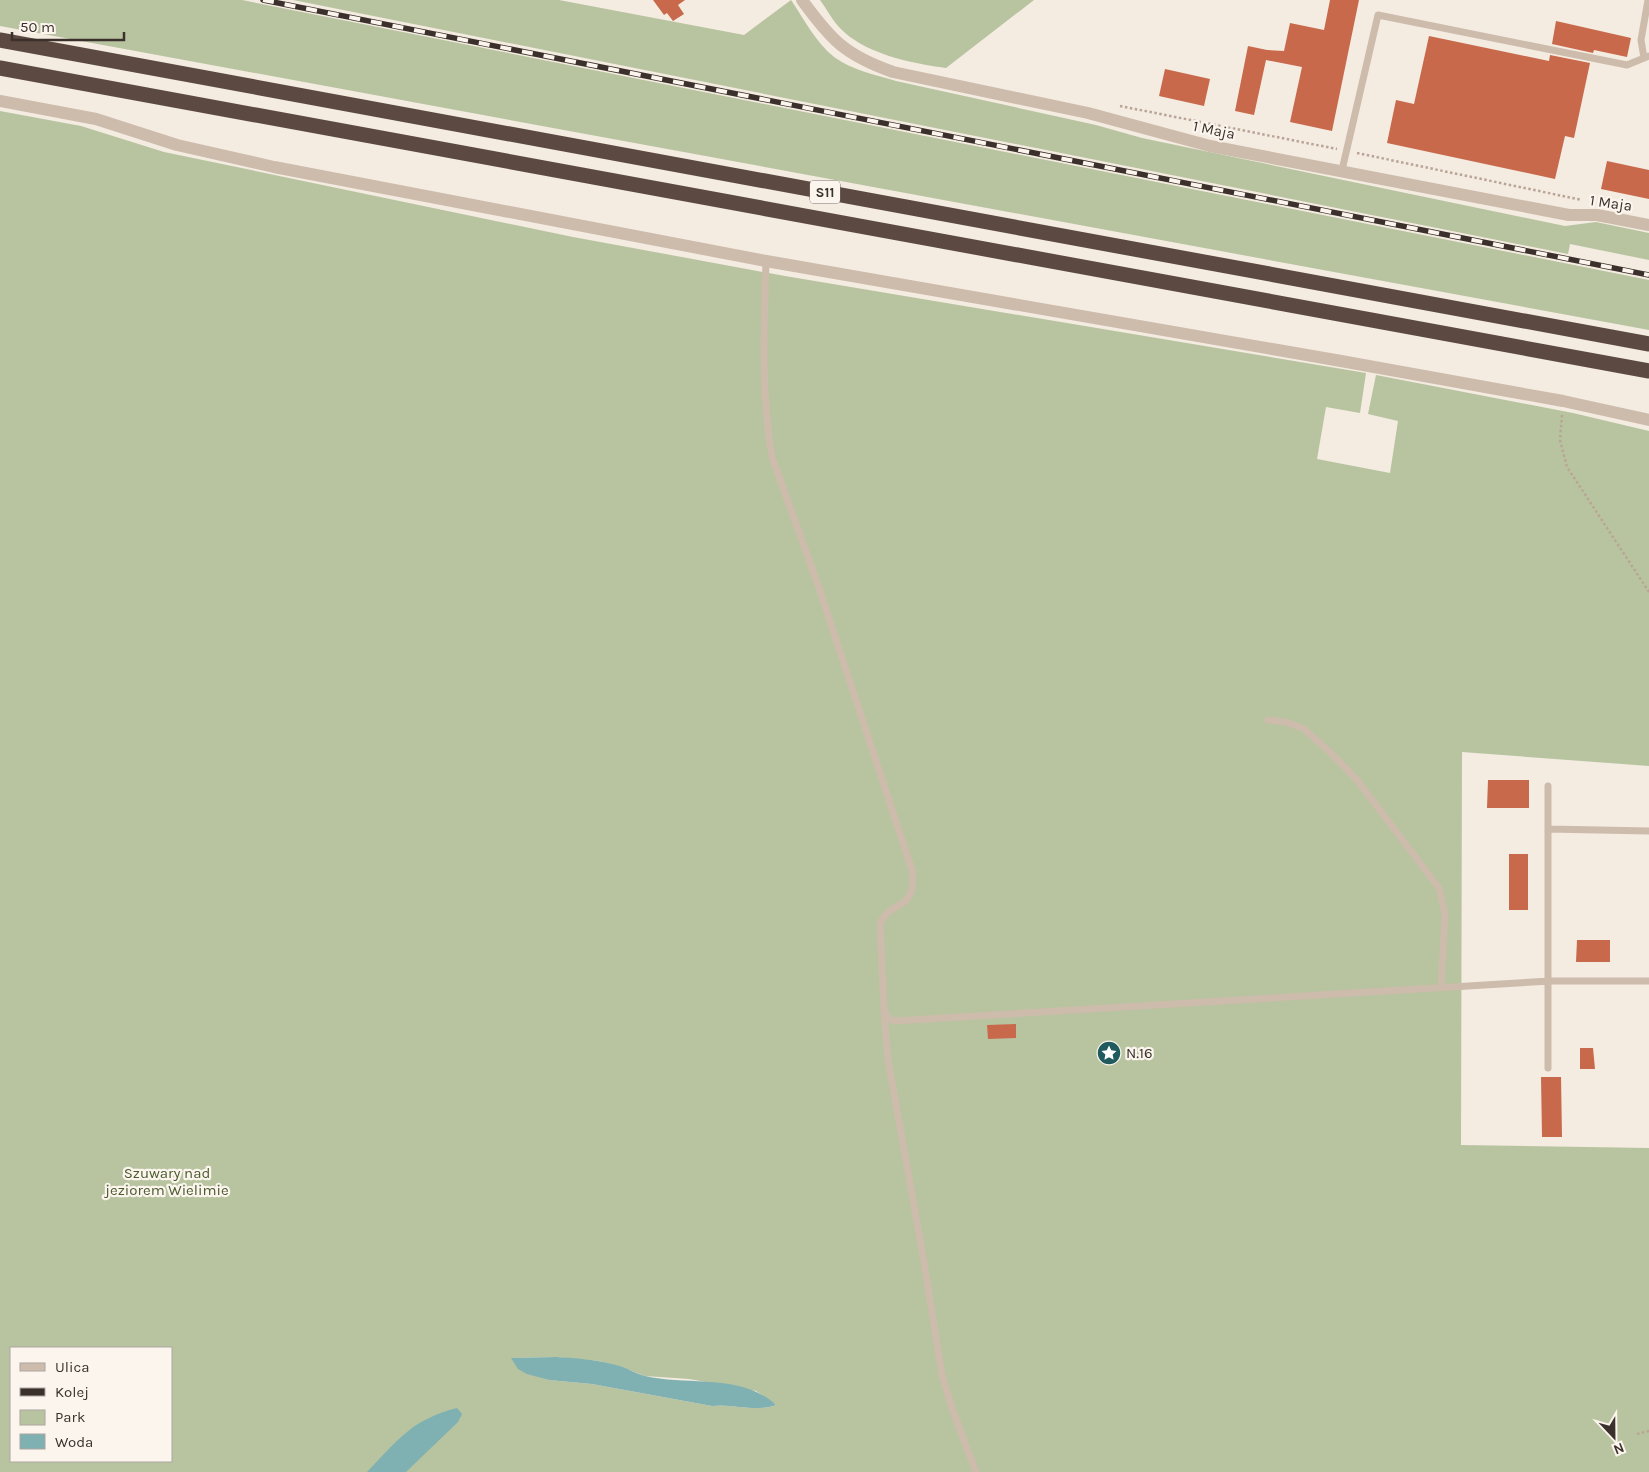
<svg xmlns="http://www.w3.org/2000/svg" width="1649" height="1472" viewBox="0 0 1649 1472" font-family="Karla,sans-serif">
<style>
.green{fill:#b8c4a0;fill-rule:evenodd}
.water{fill:#7fb0b2}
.building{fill:#c8694b}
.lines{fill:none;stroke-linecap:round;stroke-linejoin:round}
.path{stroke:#b9a596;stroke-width:2.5;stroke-dasharray:2.5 2.5;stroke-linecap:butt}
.lane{stroke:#cdbbac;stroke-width:7}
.street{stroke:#cdbbac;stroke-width:12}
.highway{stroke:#5c4a42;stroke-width:15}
.rail-casing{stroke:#3b302b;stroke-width:5.5}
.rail{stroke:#fbf5ee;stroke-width:4;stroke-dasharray:11;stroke-linecap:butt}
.labels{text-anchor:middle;stroke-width:4.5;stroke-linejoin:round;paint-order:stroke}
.shield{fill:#fbf5ee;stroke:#756b66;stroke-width:1}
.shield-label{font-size:14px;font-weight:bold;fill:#3b302b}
.street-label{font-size:15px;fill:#3b302b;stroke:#fbf5ee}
.poi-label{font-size:15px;fill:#3b302b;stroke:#fbf5ee;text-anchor:start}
.park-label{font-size:15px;fill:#4a5a2e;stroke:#fbf5ee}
</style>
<rect width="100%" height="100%" fill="#f4ebe1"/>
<path class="green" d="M0,0h242l1407,280v50l-1649,-304z
M293,0h266l185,35 47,-35c13,19 25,43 43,57 18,13 42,18 62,24l200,44 46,13 423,88 31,-4 53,11v27l-79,-16 -2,10z
M820,0h214l-88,68c-35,-5 -83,-14 -108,-42 -7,-8 -12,-18 -18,-26z
M0,111l81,15 83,26 409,85 212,39 581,97 -6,40 -34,-6 -9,52 73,14 8,-52 -30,-7 8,-39 197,38 76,18v335l-187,-14 -1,393 188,3v324h-1649zM11,1348h160v113h-160zM556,1357l43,4 20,5 26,10 44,3 67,12 20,14c-22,8 -42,-2 -64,1l-120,-22 -43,-4 -22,-7 -8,-4 -7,-11z"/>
<path class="water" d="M556,1357c21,1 44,3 64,9 9,3 17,8 25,10 43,10 97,-3 131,29 -22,8 -42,-2 -64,1l-120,-22 -43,-4 -22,-6 -9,-5 -7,-11z
M457,1408l5,6 -4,8 -52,50h-39c32,-33 44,-52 90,-64z"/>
<path class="building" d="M653,0h32l-7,5 6,9 -11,7 -6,-8 -3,2z
M1330,0h29l-27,131 -42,-9 12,-55 -36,-7 -12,55 -19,-4 13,-65 19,4 17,1 6,-28 34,7z
M1556,21l75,17 -4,19 -33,-7 -1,3 -41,-9z
M1429,36l120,25 1,-6 40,8 -16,75 -9,-2 -10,43 -168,-36 9,-43 18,4z
M1165,69l45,10 -6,27 -45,-10z
M1607,161l42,9v29l-48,-10z
M1488,780h41v28h-42z
M1509,854h19v56h-19z
M1577,940h33v22h-34z
M1016,1024v14l-28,1 -1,-14z
M1580,1048h13l2,21h-15z
M1541,1077h20l1,60h-20z"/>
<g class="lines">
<path class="path" d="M1120,106l217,43
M1357,153l225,47
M1562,415l-2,25 7,27 82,125
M1637,1434l12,-3"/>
<path class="lane" d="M1644,58l-3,-18 7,-40
M1342,170l36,-155 249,50 22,-9
M766,261c-2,65 -5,132 6,196l47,131 93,282c5,42 -20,29 -32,53l4,86 3,8 7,4 655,-40h100
M1268,720l17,2 18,6 30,27 24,25 82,108 6,26 -4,74
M1548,786v282
M1548,829l101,2
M884,1012l4,48 35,196 19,119 11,36 23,61"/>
<path class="street" d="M802,0c29,40 43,55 91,72l195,41 122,33 359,69h28l52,10
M0,101l96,18 81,26 97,22 492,94 575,100 222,40 86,19"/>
<path class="highway" d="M0,40l1649,304
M0,68l1649,303"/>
<g class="rail-casing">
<path id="rail" d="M263,0l1386,275"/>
</g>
<use href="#rail" class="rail"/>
</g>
<defs>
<g id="sight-disc" transform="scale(1.25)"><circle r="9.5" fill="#1f5a5e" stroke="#fbf5ee"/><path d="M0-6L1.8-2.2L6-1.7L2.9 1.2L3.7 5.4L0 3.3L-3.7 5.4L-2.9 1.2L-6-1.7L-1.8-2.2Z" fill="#fff"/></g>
</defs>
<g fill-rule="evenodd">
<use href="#sight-disc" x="1109" y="1053"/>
</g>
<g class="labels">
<rect class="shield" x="810" y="180.5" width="30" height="23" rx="4"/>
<g class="shield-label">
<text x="825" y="197">S11</text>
</g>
<g class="street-label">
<text transform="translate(1214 130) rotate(12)" y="5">1 Maja</text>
<text transform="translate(1611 203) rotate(8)" y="5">1 Maja</text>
</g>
<g class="poi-label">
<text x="1126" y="1058">N.16</text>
</g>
<g class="park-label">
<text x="167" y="1178">Szuwary nad<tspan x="167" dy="17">jeziorem Wielimie</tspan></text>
</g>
</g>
<rect x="10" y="1347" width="162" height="115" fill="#fbf5ee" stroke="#aea6a0"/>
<rect x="20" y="1363" width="25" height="8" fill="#cdbbac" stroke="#aea6a0"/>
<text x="55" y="1372" font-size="15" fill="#3b302b">Ulica</text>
<rect x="20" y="1388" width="25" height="8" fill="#3b302b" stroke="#aea6a0"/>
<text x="55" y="1397" font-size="15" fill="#3b302b">Kolej</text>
<rect x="20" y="1410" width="25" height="15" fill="#b8c4a0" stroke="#aea6a0"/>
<text x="55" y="1422" font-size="15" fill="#3b302b">Park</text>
<rect x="20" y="1434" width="25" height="15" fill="#7fb0b2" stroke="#aea6a0"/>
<text x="55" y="1447" font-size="15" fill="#3b302b">Woda</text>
<g transform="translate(1614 1437) rotate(158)" stroke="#fbf5ee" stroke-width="4" paint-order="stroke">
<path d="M0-4L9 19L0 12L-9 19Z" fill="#3b302b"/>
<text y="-8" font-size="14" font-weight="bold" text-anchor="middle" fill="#3b302b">N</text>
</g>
<path d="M12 32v8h112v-8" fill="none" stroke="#3b302b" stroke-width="2.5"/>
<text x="20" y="32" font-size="15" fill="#3b302b" stroke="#fbf5ee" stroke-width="4" paint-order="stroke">50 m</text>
</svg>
